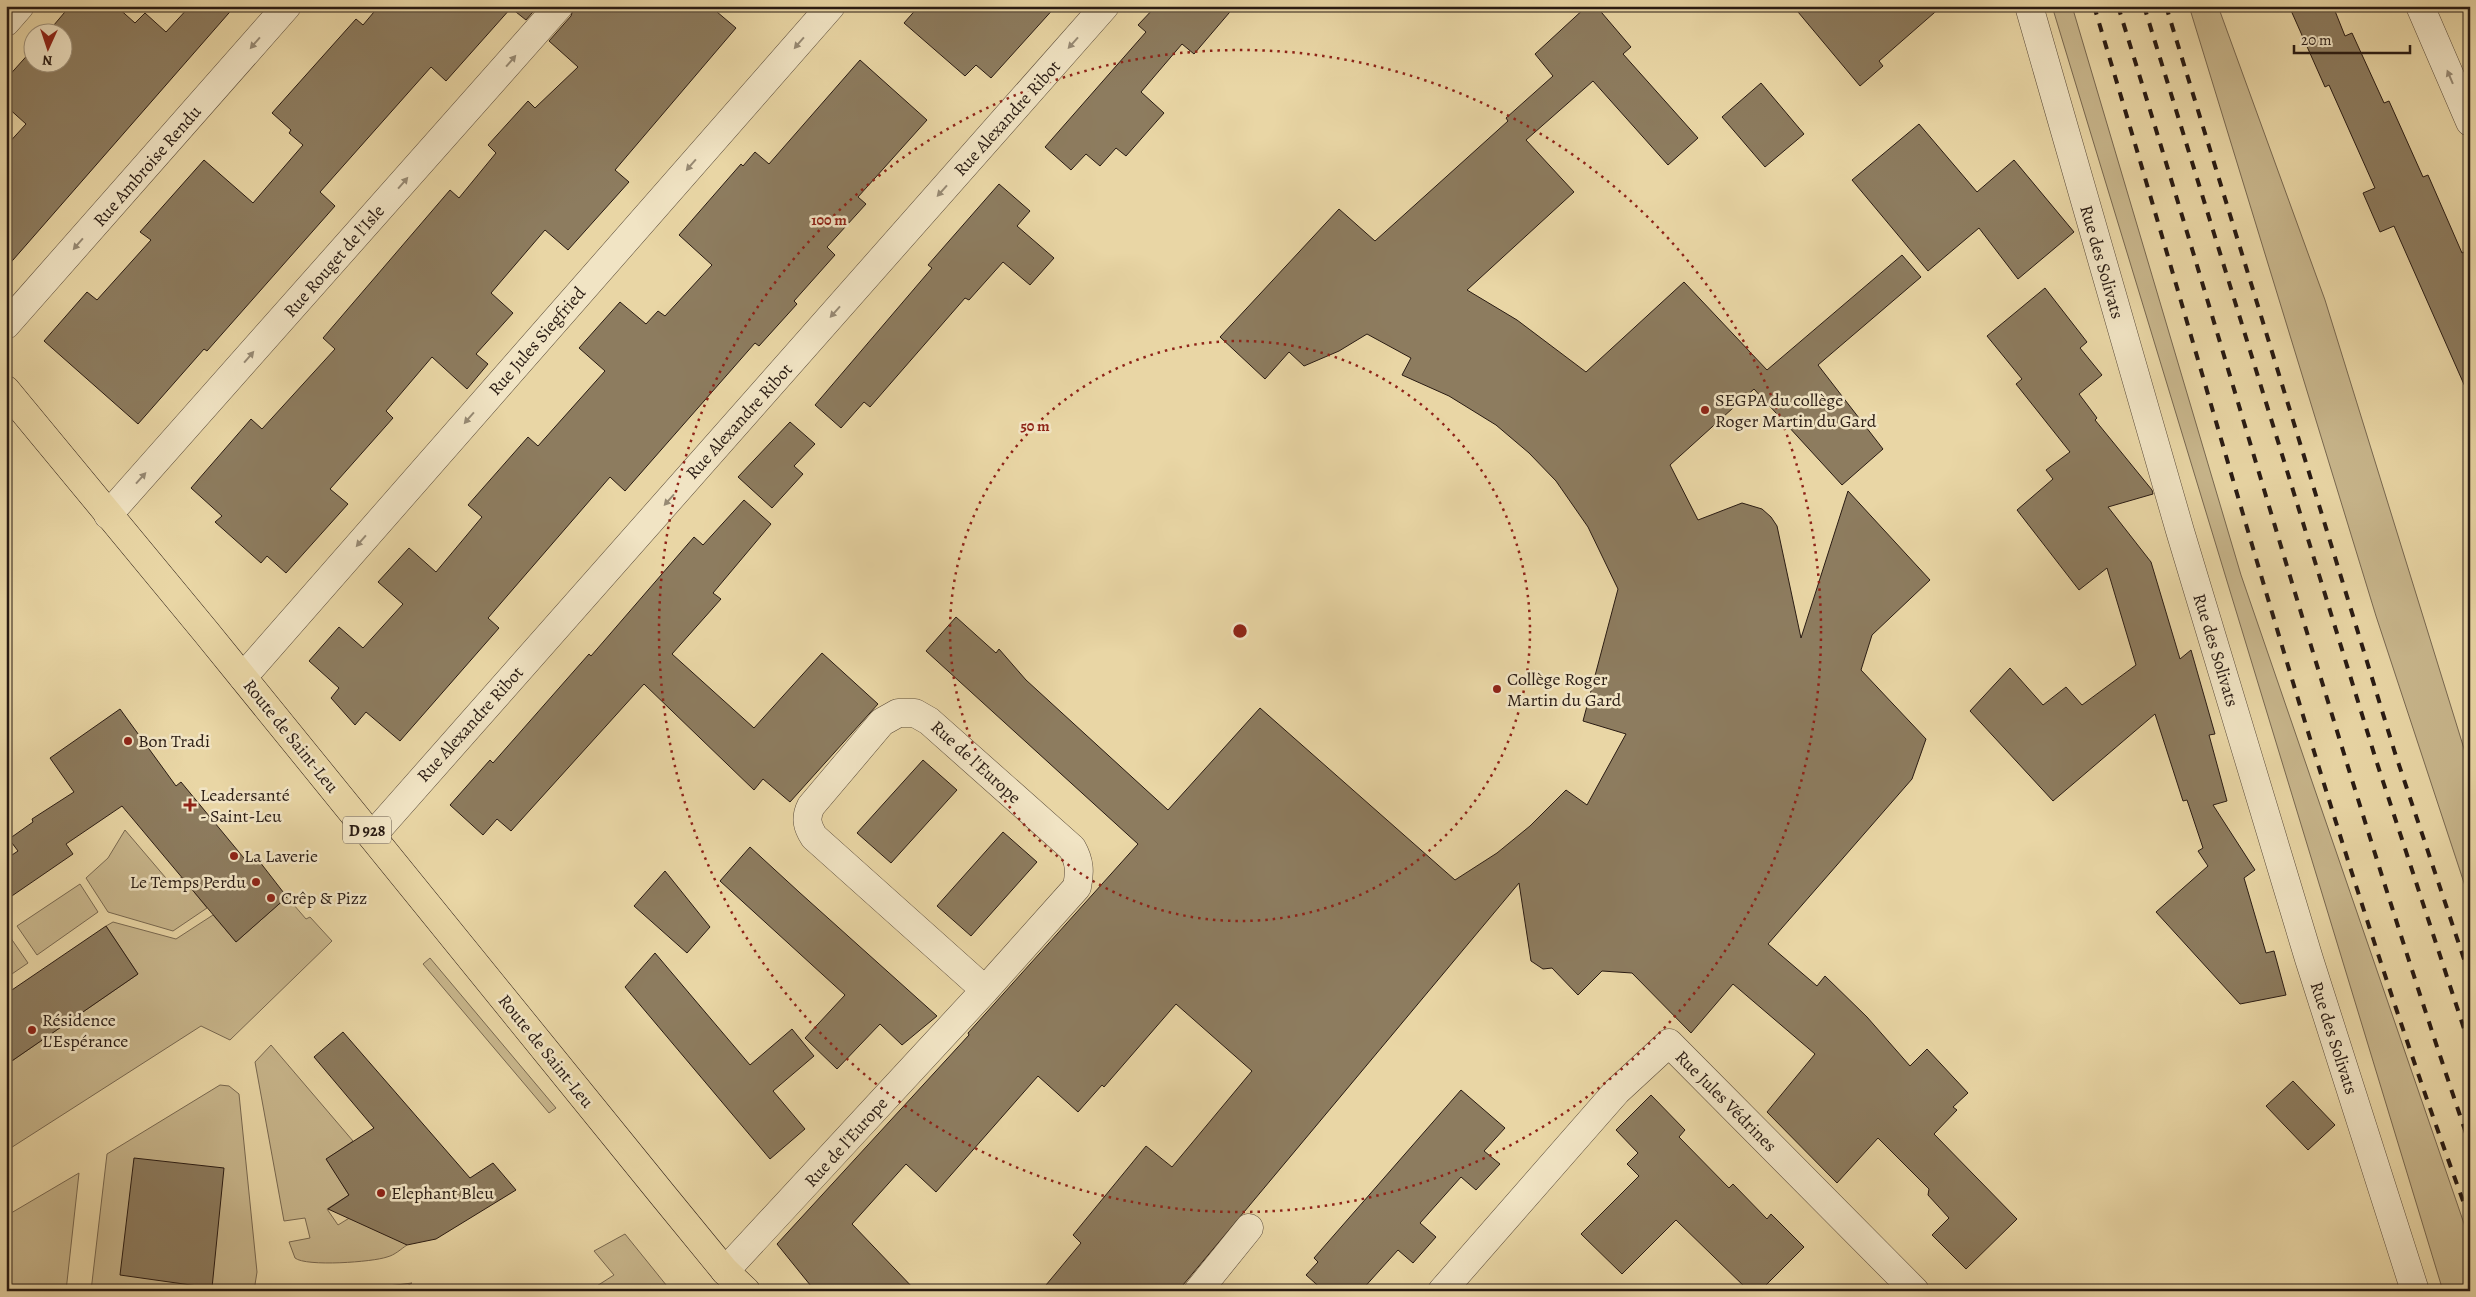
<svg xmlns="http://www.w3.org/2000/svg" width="2476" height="1297" viewBox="0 0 2476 1297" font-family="Alegreya,serif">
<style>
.green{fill:#c8b68c;stroke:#786850}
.building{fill:#8d7c5f;stroke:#291b13}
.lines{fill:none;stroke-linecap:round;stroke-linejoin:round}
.minor-casing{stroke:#594a38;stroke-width:29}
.primary-casing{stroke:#291b13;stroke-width:29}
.minor{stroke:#f1e4c4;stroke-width:28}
.primary{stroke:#e9d6a5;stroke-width:28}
.rail{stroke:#291b13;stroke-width:4;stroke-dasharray:9 9;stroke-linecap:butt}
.oneway{fill:#978a74}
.ring{fill:none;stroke:#8f2418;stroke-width:2.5;stroke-dasharray:2.5 5}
.poi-dot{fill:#8f2418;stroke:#f1e4c4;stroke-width:2}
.labels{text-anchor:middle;stroke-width:5;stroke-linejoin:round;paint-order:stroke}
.shield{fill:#f1e4c4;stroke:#655748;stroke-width:1}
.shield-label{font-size:16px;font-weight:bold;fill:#291b13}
.street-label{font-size:18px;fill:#291b13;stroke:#f1e4c4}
.poi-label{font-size:18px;fill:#291b13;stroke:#f1e4c4;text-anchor:start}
.centre{fill:#8f2418;stroke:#f1e4c4;stroke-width:2.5}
.ring-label{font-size:15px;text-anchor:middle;font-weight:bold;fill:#8f2418;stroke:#f1e4c4;stroke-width:5;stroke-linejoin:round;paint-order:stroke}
</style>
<rect width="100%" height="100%" fill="#e9d6a5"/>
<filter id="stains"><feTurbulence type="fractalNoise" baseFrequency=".004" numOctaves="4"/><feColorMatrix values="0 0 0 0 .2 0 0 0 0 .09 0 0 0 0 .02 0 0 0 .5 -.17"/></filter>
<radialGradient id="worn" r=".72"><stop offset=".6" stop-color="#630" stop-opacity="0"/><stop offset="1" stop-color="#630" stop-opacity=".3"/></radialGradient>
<path class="green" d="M2052,6h20l169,569 229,666v50h-27z
M2189,6h29l107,294 145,468v133l-94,-285z
M125,830l46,54 11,-7 25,31 -34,23 -65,-19 -22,-34 22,-20z
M80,884l18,28 -61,43 -20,-29z
M287,897l19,22 4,-2 22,24 -102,99 -29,-14 -195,125v-86l132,-91 -32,-48 7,-4 63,17 37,-24 23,27z
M8,934l20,29 -22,15v-43z
M430,958l126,150 -7,5 -126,-149z
M271,1045l82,96 -26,18 22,36 -22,14 11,16 21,-13 48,33c-6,4 -12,10 -20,12 -14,5 -81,10 -92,1l-6,-16 21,-4 -5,-20 -21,3 -29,-159z
M220,1085l9,1 10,8 18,178 -3,19h-163l16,-137z
M79,1173l-13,118h-60v-75z
M625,1234l46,57h-82l25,-16 -20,-24z
M412,1283l-14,8h-50z"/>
<path class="building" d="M70,6h46l19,17 10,-10 21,19 24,-26h45l-229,262v-122l20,-22 -20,-18v-27l26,-29v12h30v-30h-14z
M379,6h159l-12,14 -15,-12 -65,73 -15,-14 -111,125 15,14 -128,145 -3,-2 -66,75 -94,-83 43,-49 10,8 54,-60 -11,-8 64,-72 49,43 50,-58 -14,-12 2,-3 -19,-17 84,-94 7,6z
M574,6h136l26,22 -121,142 14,12 -61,68 -23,-20 -54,63 22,20 -37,41 12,10 -21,25 -35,-32 -46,54 7,7 -63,71 18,15 -62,69 -19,-17 -6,7 -46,-41 7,-6 -31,-28 60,-69 11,10 73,-80 -12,-11 127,-148 9,8 37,-45 -8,-8 40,-44 7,7 43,-41 -29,-26 22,-25z
M919,6h137l-65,72 -15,-13 -11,11 -61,-53z
M1156,6h79l-41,48 -12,-10 -41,48 23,21 -38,43 -10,-8 -16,18 -14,-12 -15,16 -26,-23 101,-115 -8,-7z
M1587,6h9l35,41 -8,7 75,84 -30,27 -75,-84 -67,59 48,52 -107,98 50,30 69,52 98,-90 83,88 135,-115 19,22 -103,88 65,84 -41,36 -88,-96 -84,76 28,55 44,-17 20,6 9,8 6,9 24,112 47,-147 82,89 -58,55 -11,35 65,69 -14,40 -144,165 49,42 8,-10 42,41 43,49 17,-17 41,44 -15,14 4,3 -23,24 83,85 -51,50 -34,-34 17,-17 -21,-23 1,-6 -51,-51 -41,45 -70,-71 48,-58 -82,-70 -42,49 -59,-60 -30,-2 -24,24 -26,-27 -9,1 -12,-8 -12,-78 -341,408h-137l40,-48 -8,-8 73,-89 26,21 80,-96 -76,-67 -72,83 -2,-2 -24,27 -40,-36 -102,116 -30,-28 -54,60 64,67h-101l-38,-47 192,-209 -1,-2 170,-189 -212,-193 30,-34 40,36 3,-4 27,31 142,130 92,-102 195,172 42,-27 33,-27 36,-36 21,15 39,-71 -43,-13 35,-132 -30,-62 -32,-46 -27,-28 -33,-28 -47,-29 -47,-21 9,-17 -44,-24 -28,17 -35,15 -15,-14 -24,27 -45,-42 119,-128 36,32 133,-120 -2,-3 47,-42 -18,-22z
M1793,6h149l-63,55 4,5 -23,20z
M2289,6h44l12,30 7,-3 32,70 5,-2 34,76 5,-2 34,78 8,-4v149l-76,-172 -14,6 -17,-39 12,-5 -46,-103 -4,2z
M860,60l67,60 -69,77 8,7 -39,43 8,8 -41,46 3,3 -38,42 -4,-3 -130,148 -15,-14 -122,141 11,10 -99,113 -34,-29 -11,13 -24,-27 8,-10 -30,-27 30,-34 24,21 40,-44 -25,-22 31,-34 27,24 46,-55 -14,-12 60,-68 10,9 67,-75 -26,-23 41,-46 26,22 12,-13 7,5 47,-51 -33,-30 62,-71 2,2 12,-14 14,12z
M1761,83l43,51 -39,33 -43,-50z
M1919,124l58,68 37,-32 60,72 -56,47 -39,-51 -51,43 -76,-91z
M999,184l31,27 -13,15 37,32 -24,27 -27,-23 -34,38 -4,-2 -95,109 -6,-5 -23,26 -26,-23 117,-137 -4,-3z
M2045,288l42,54 -7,6 22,27 -23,19 18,24 -2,2 57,70 1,4 -45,13 43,55 29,97 11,-9 24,84 -6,1 18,66 -14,4 42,65 -11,8 22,75 8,-2 12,44 -46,9 -84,-92 52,-46 -10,-15 5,-3 -16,-48 -4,1 -28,-87 -102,87 -83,-90 40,-43 33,37 23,-18 16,18 54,-40 -29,-97 -28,22 -62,-80 36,-31 -7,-9 24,-18 -54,-68 6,-5 -35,-43z
M790,422l25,22 -21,22 9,8 -31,34 -34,-31z
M744,500l27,24 -58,69 8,6 -49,55 82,74 68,-75 56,51 -88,98 -27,-23 -9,11 -110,-106 -133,147 -14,-12 -14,16 -33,-30 40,-45 3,3 96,-109 2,2 103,-119 9,8z
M120,709l56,77 5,-4 67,81 8,-6 31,40 -51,45 -114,-136 -56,38 7,10 -67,46v-41l12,-8 -9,-12 24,-17 -1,-3 42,-27 -24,-34z
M923,760l34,30 -66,73 -34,-30z
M1003,832l34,30 -66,74 -34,-30z
M750,847l49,45 138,124 -35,29 -22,-21 -43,45 -32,-31 40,-43 -125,-114z
M665,871l45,56 -23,26 -53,-47z
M106,926l32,48 -132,91v-71z
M655,953l95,112 42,-36 22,27 -41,35 32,38 -35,30 -145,-172z
M343,1032l127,146 23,-15 23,27 -80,49 -29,6 -79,-36 21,-14 -23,-36 48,-31 -60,-71z
M2293,1081l42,44 -27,25 -42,-44z
M1461,1090l44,38 -21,23 16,13 -24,26 -15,-13 -41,46 16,14 -23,26 -15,-13 -37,41h-37l-18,-16 12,-13 -4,-4z
M1651,1095l34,35 -6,7 50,51 4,-4 34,35 4,-5 33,33 -44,44h-11l-73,-71 -54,54 -41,-40 58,-58 -12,-12 11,-11 -22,-23z
M134,1158l90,10 -12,120 -92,-13z"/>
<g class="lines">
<g class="minor-casing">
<path id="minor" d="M2029,6l151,525 129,428 106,332
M2420,6l50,116
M6,22l14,-16
M6,325l281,-319
M108,515l451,-509
M243,677l588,-671
M898,713h17l14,8 143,127c8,14 8,24 5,39l-92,103 -171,-153c-7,-11 -9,-19 -3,-31l71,-84z
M372,836l733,-830
M725,1271l260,-281
M1198,1291l51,-63
M1442,1291l175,-200 52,-48 246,248"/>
</g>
<g class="primary-casing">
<path id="primary" d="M6,390l200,242 456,562 63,77 21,20"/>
</g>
<use href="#minor" class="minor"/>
<use href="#primary" class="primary"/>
<path class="rail" d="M2094,6c122,405 230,816 376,1214
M2118,6c118,380 224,763 352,1139
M2144,6l232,754 94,287
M2166,6l229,747 75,224"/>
</g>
<defs><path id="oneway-solid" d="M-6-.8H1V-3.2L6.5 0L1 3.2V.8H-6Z" transform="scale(1.25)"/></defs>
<g class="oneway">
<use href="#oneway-solid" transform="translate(255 43) rotate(131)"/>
<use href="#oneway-solid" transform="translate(799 43) rotate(131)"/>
<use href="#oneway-solid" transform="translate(1073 43) rotate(132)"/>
<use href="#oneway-solid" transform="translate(511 61) rotate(-49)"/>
<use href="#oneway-solid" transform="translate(2450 77) rotate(-113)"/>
<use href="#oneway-solid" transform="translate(691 165) rotate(131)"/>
<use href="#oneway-solid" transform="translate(403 183) rotate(-49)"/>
<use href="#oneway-solid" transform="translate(942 191) rotate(132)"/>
<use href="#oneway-solid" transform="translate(78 244) rotate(131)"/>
<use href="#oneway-solid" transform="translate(835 312) rotate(132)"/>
<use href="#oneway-solid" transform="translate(249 357) rotate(-49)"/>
<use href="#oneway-solid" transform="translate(469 418) rotate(131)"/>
<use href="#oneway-solid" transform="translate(141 478) rotate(-48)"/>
<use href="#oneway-solid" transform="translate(669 500) rotate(132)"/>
<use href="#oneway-solid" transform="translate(361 541) rotate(131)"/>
</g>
<g class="ring">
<circle cx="1240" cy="631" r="290"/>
<circle cx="1240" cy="631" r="581"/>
</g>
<g class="poi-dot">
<circle cx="1705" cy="410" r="5"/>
<circle cx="1497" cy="689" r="5"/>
<circle cx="128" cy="741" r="5"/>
<path d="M187.5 797.5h5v5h5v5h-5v5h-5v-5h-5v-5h5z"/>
<circle cx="234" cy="856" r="5"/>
<circle cx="256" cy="882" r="5"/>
<circle cx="271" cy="898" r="5"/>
<circle cx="32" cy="1030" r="5"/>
<circle cx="381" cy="1193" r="5"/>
</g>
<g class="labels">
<rect class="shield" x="343" y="816.5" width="48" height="27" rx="4"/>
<g class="shield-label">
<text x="367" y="836">D 928</text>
</g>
<g class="street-label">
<text transform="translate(1007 118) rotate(-48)" y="6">Rue Alexandre Ribot</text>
<text transform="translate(147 166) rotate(-49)" y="6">Rue Ambroise Rendu</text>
<text transform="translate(334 261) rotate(-49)" y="6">Rue Rouget de l'Isle</text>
<text transform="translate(2102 262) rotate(74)" y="6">Rue des Solivats</text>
<text transform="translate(537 341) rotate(-49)" y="6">Rue Jules Siegfried</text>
<text transform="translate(739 421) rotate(-48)" y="6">Rue Alexandre Ribot</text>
<text transform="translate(2216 650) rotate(73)" y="6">Rue des Solivats</text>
<text transform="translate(470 724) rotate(-48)" y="6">Rue Alexandre Ribot</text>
<text transform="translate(291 736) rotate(51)" y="6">Route de Saint-Leu</text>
<text transform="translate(976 762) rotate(42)" y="6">Rue de l'Europe</text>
<text transform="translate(2334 1038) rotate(72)" y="6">Rue des Solivats</text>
<text transform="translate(546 1051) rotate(51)" y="6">Route de Saint-Leu</text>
<text transform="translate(1726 1101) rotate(45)" y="6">Rue Jules Védrines</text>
<text transform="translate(846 1142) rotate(-48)" y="6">Rue de l'Europe</text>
</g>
<g class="poi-label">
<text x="1715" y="406">SEGPA du collège<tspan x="1715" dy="21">Roger Martin du Gard</tspan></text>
<text x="1507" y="685">Collège Roger<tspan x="1507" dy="21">Martin du Gard</tspan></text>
<text x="138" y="747">Bon Tradi</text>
<text x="200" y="801">Leadersanté<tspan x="200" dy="21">- Saint-Leu</tspan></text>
<text x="244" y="862">La Laverie</text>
<text x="246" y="888" text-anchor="end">Le Temps Perdu</text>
<text x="281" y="904">Crêp &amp; Pizz</text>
<text x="42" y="1026">Résidence<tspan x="42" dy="21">L'Espérance</tspan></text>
<text x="391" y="1199">Elephant Bleu</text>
</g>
</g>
<circle cx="1240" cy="631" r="8" class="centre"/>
<g class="ring-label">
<text x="829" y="225">100 m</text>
<text x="1035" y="431">50 m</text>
</g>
<rect width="2476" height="1297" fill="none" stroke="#e9d6a5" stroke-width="25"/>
<rect x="8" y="8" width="2461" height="1282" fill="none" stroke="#291b13" stroke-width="2.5"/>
<rect x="12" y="12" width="2451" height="1272" fill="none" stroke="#291b13"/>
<g transform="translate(48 48) rotate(183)"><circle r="24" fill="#f1e4c4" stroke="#a1947d"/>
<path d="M0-4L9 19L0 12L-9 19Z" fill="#8f2418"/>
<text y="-8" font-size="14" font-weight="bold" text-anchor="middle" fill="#291b13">N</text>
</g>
<path d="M2294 45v8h116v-8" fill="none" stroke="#291b13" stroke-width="2.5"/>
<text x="2301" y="45" font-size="15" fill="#291b13" stroke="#f1e4c4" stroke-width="4" paint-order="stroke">20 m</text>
<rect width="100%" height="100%" filter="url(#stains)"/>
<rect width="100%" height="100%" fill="url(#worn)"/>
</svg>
